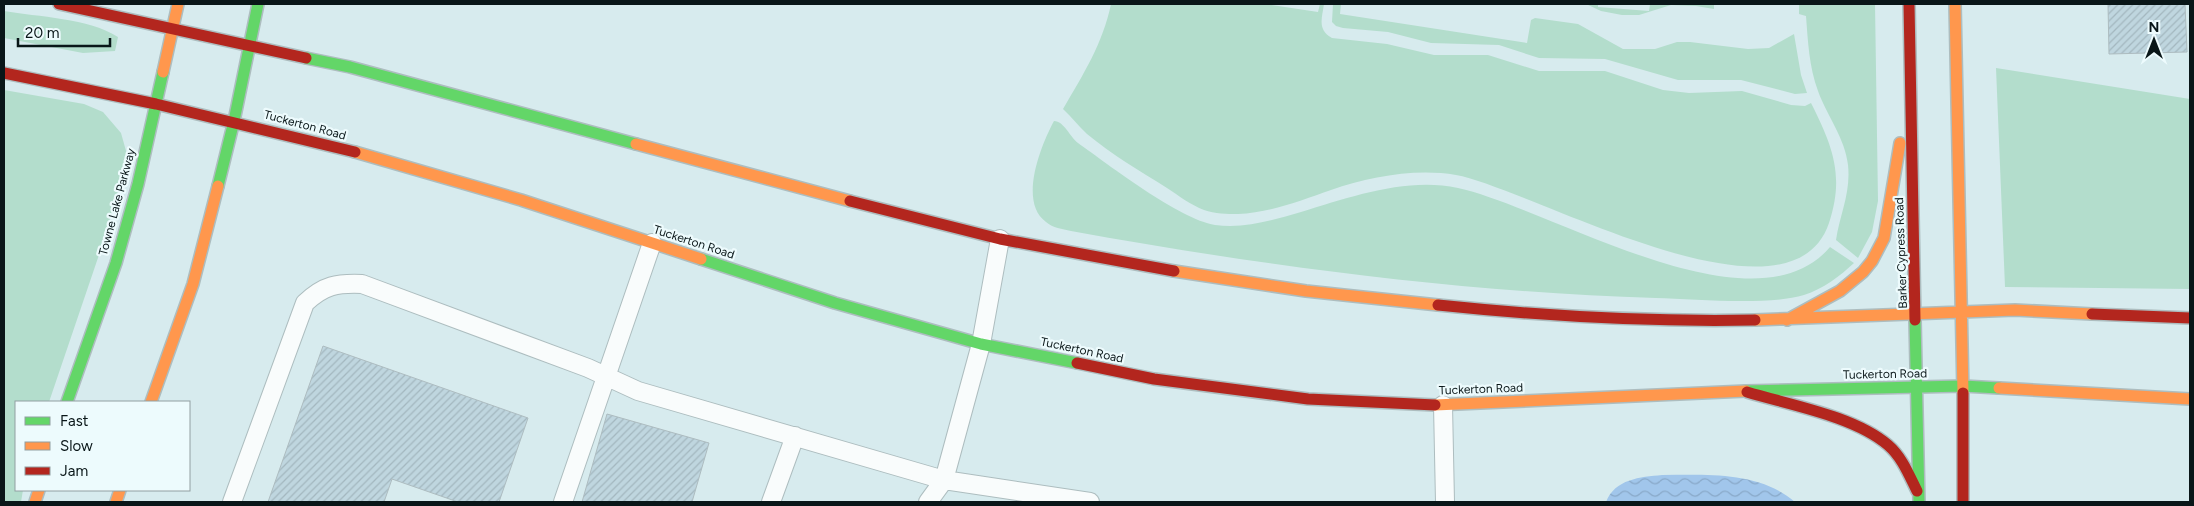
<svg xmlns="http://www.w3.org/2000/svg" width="2194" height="506" viewBox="0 0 2194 506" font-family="Figtree,sans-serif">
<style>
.grass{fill:#b3ddcc}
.water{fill:url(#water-waves)}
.building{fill:url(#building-hatch);stroke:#adbcc0}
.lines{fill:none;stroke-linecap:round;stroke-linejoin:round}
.lane-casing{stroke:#adbdbf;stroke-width:20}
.fast-casing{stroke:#adbdbf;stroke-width:14}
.slow-casing{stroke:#adbdbf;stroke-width:14}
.jam-casing{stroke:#adbdbf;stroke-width:14}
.lane{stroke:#f9fcfc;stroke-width:18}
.fast{stroke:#63d668;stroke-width:11}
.slow{stroke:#ff974d;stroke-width:11}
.jam{stroke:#b3261e;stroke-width:11}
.labels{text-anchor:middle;stroke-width:4.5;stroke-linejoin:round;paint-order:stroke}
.street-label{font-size:12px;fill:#091618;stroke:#edfbfd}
</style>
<defs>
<pattern id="water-waves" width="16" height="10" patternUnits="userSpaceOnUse" patternTransform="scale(1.25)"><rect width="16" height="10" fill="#a1c6eb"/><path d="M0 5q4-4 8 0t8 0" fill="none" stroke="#89a9c9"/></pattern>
<pattern id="building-hatch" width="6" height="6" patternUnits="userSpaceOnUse" patternTransform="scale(1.25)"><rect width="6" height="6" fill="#bfd6df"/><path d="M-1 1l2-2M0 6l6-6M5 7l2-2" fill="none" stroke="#a3b7bf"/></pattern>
</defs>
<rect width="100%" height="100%" fill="#d7ebee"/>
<path class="grass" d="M1111,4h154l53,8 2,-8h4c-2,14 -7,26 8,34l55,6 47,11h54l51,16h66l58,19 26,3 53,-2 49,14 14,1 6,-3c21,42 34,72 18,120 -39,116 -300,-35 -373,-48 -41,-7 -87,2 -125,15 -29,10 -61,23 -93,24 -11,0 -23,0 -34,-4 -13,-5 -25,-14 -37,-22 -27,-17 -56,-34 -80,-54 -9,-8 -15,-17 -24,-25 20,-34 40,-66 48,-105z
M1333,4h8l-1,10 187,29 4,-23 4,-2 43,6 45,25h32l22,-7h13l58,7 21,-1 25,-14 7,41 6,18 -12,1 -54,-14h-63l-73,-21 -66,-1 -40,-13 -68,-2 -43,-11 -45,-4 -7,-2 -4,-4z
M1586,4h12v3l51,4 1,-7h64v5l-18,-3 -25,-1 -32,10h-17l-21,-4z
M1799,4h76l3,197 -6,31 -14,26 -22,-18c4,-26 15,-47 12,-75 -3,-27 -21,-49 -30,-74 -9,-25 -10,-49 -12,-75l-7,-2z
M4,11c34,6 85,7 114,26l-3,14 -32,2 -79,-15z
M1996,68l194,31v190l-185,-2z
M4,90l80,14 19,8 18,21 7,25 -26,88 -53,156h-33v88h7l-2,12h-17z
M1054,121c10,0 16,16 24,22 31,22 101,76 137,82 30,4 58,-5 86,-13 50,-15 105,-35 157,-24 92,20 296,149 372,59l24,16c-14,13 -31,26 -50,32 -36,11 -109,4 -148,3 -197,-6 -391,-32 -585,-67 -9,-2 -18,-3 -25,-9 -28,-20 -5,-77 8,-101z"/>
<path class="water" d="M1662,475c44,0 97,-4 133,27h-189c9,-23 34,-25 56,-27z"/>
<path class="building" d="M2108,4h77l2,48 -78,2z
M323,346l205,72 -29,84h-41l-66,-23 -8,23h-116z
M607,414l102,29 -17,59h-110z"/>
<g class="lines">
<g class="lane-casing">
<path id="lane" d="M1443,405l2,97
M232,502l73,-199c19,-18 32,-20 57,-19l226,84 50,23 306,89 146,22
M563,502l89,-259
M771,502l24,-66
M928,502l16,-22 37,-136 19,-105"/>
</g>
<g class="fast-casing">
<path id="fast" d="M306,58l44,9 286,77
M218,186l16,-65 24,-117
M701,259l134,44 146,41 96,19
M1915,320l4,182
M1746,391l217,-5 36,2
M67,402l49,-139 22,-79 25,-112"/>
</g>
<g class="slow-casing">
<path id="slow" d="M1955,4l8,389
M163,72l15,-68
M636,144l214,57
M355,152l166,48 180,59
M1174,271l132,20 132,14
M1755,320l260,-10 77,4
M1787,320l53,-29 23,-19 9,-11 12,-23 16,-95
M1999,388l191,11
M151,402l42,-118 25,-98
M1435,405l311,-14
M35,502l4,-12
M116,502l4,-12"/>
</g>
<g class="jam-casing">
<path id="jam" d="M59,4l247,54
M1909,4l6,316
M4,73l152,31 199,48
M850,201l150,38 174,32
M1438,305c105,11 212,17 317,15
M2092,314l98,4
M1077,363l77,16 154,20 127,6
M1747,392c43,13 107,24 141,53 14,12 21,30 29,46
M1963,393v109"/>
</g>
<use href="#lane" class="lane"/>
<use href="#fast" class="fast"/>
<use href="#slow" class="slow"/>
<use href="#jam" class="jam"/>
</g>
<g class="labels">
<g class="street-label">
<text transform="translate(305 125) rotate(15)" y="4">Tuckerton Road</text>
<text transform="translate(117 202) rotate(-75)" y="4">Towne Lake Parkway</text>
<text transform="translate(694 242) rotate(18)" y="4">Tuckerton Road</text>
<text transform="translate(1901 253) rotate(-92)" y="4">Barker Cypress Road</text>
<text transform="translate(1082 350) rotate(12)" y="4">Tuckerton Road</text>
<text transform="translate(1885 374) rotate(-1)" y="4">Tuckerton Road</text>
<text transform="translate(1481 389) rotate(-2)" y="4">Tuckerton Road</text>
</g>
</g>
<rect width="2194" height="506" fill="none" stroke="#091618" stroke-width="10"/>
<rect x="15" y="401" width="175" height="90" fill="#edfbfd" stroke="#929fa1"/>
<rect x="25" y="417" width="25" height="8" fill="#63d668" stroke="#929fa1"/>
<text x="60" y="426" font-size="15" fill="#091618">Fast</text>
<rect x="25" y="442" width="25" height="8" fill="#ff974d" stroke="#929fa1"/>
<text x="60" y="451" font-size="15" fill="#091618">Slow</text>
<rect x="25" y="467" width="25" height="8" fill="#b3261e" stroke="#929fa1"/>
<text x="60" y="476" font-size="15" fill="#091618">Jam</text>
<g transform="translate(2154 40)" stroke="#edfbfd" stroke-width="4" paint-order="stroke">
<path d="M0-4L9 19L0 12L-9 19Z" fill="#091618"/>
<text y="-8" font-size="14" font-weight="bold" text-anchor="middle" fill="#091618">N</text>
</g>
<path d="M18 38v8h92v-8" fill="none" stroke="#091618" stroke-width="2.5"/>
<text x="25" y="38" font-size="15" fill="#091618" stroke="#edfbfd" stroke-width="4" paint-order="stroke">20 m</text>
</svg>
